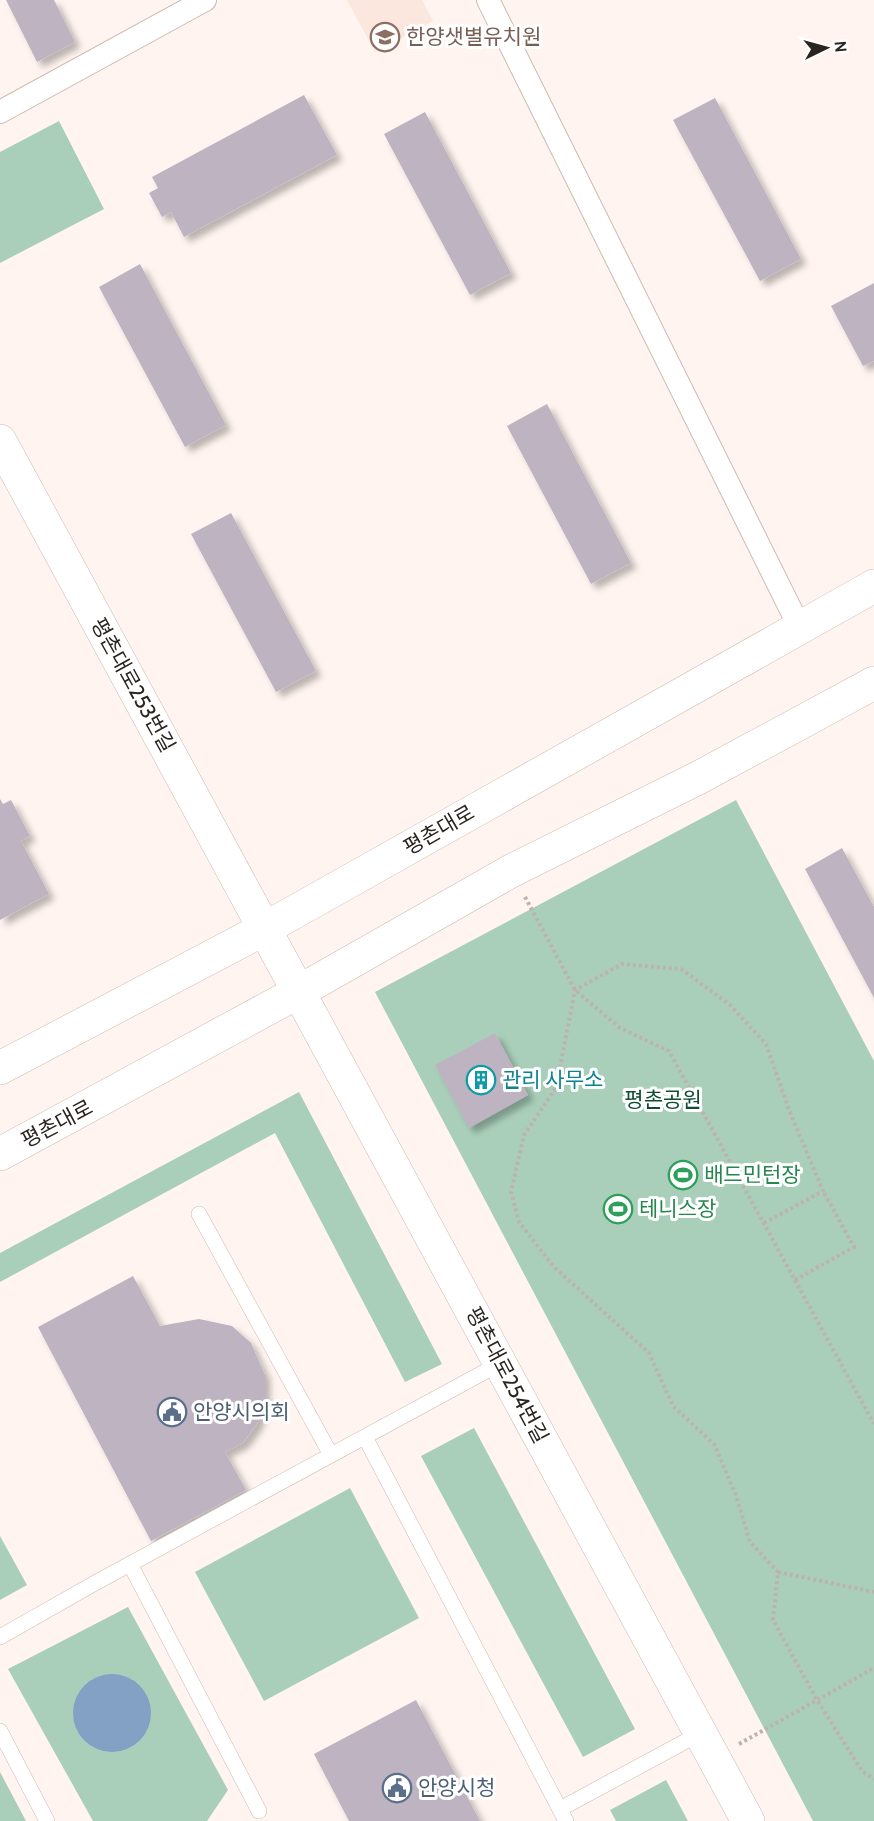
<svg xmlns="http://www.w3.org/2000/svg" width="874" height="1821" viewBox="0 0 874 1821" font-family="Cabin,'Noto Sans KR',sans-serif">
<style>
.built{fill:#fbe7dd}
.green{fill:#a9cfba}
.water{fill:#83a0c5}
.building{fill:#beb4c1;filter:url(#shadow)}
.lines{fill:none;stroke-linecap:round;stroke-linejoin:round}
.service-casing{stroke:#cbbbb2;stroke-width:16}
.pedestrian-casing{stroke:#cbbbb2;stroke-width:24}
.tertiary-casing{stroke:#cbbbb2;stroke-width:34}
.path{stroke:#bdb3ae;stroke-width:4;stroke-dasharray:3 3;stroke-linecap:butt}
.service{stroke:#fff;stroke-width:15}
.pedestrian{stroke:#fff;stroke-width:22}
.tertiary{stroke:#fff;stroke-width:33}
.labels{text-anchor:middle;stroke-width:6;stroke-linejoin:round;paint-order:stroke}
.education-label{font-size:21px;fill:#785e54;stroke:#fff;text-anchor:start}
.street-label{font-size:21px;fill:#2b2521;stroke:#fff}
.culture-label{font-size:21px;fill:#0d838f;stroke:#fff;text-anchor:start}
.park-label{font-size:21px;fill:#104c34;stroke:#fff}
.leisure-label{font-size:21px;fill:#27864d;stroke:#fff;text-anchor:start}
.service-label{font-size:21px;fill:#4e5e75;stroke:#fff;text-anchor:start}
</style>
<defs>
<filter id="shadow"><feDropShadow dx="5.5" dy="5.5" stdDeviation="3" flood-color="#0004"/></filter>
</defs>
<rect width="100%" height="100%" fill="#fff4ef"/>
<path class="built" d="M347,0h75l11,21 -58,31z"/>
<path class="green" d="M59,121l45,88 -104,54v-111z
M736,800l138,261v760h-61l-438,-829z
M299,1092l143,272 -37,18 -130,-249 -275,149v-29z
M474,1428l161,301 -52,28 -162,-301z
M350,1488l69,130 -155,83 -69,-129z
M0,1536l27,49 -27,15z
M128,1607l100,183 -21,31h-114l-85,-152z
M0,1772l26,49h-26z
M666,1780l22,41h-72l-6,-11z"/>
<path class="water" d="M73 1713a39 39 0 1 1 78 0a39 39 0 1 1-78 0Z"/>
<path class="building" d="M6,0h48l21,42 -38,20z
M304,95l33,60 -153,82 -13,-25 -9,5 -13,-24 9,-5 -6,-11z
M715,98l86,161 -41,22 -87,-161z
M425,112l86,161 -41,22 -86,-161z
M140,264l86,161 -41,22 -86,-160z
M874,283v78l-11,5 -32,-60z
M547,404l84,159 -40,21 -84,-158z
M231,513l85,158 -40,21 -85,-158z
M0,799l3,5 8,-4 19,36 -9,5 28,53 -49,26z
M842,848l32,59v91l-69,-129z
M495,1033l33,62 -59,33 -34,-63z
M133,1276l27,50 39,-7 33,7 19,17 14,32v26l-8,23 -14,19 -18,9 21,38 -95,51 -113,-214z
M416,1700l64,121h-131l-35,-67z"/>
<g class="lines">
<g class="service-casing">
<path id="service" d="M199,1214l132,241
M365,1437l201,384
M130,1564l129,247
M0,1637l95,-54 406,-220
M0,1731l47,90
M560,1809l141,-76"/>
</g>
<g class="pedestrian-casing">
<path id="pedestrian" d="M488,0l311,626
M0,112l205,-112"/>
</g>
<g class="tertiary-casing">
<path id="tertiary" d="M0,441l748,1380
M0,1068l266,-140 608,-342
M0,1154l300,-163 211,-120 187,-93 176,-95"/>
</g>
<path class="path" d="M525,897l50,93 45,38 49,23 205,373
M764,1223l59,-32 -34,-81 -23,-66 -37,-40 -48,-35 -59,-5 -47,26 -19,98 -32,47 -13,57 8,30 34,44 96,87 24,53 41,38 22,51 14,47 28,30 -5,48 44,80 45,71 12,8
M795,1280l59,-33 -31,-56
M778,1572l96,20
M739,1744l135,-76"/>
<use href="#service" class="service"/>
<use href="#pedestrian" class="pedestrian"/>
<use href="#tertiary" class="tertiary"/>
</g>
<defs>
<g id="school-ring" transform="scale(1.5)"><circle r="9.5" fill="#fff" stroke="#8d6e63" stroke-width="1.5"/><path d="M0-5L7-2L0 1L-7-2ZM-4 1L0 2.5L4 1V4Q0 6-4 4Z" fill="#8d6e63"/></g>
<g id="building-ring" transform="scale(1.5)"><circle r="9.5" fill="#fff" stroke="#0f9aa8" stroke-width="1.5"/><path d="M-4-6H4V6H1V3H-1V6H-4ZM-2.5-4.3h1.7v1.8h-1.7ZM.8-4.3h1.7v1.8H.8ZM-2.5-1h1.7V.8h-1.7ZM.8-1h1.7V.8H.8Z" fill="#0f9aa8"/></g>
<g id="stadium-ring" transform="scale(1.5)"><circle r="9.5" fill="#fff" stroke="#2e9e5b" stroke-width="1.5"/><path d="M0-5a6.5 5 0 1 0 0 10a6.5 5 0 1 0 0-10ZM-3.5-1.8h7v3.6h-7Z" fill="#2e9e5b"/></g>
<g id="civic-ring" transform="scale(1.5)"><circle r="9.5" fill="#fff" stroke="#5c6f8a" stroke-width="1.5"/><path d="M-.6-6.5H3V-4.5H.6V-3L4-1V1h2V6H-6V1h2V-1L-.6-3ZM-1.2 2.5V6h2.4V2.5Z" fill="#5c6f8a"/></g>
</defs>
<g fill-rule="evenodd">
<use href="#school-ring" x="385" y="37"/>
<use href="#building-ring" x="481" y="1080"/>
<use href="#stadium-ring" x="683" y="1175"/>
<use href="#stadium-ring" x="618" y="1209"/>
<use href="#civic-ring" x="172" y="1412"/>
<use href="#civic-ring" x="397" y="1788"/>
</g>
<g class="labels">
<g class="education-label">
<text x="406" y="44">한양샛별유치원</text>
</g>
<g class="street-label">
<text transform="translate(133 685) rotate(61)" y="7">평촌대로253번길</text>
<text transform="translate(439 830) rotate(-30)" y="7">평촌대로</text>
<text transform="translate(57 1124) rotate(-28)" y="7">평촌대로</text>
<text transform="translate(507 1375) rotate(62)" y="7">평촌대로254번길</text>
</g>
<g class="culture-label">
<text x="502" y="1087">관리 사무소</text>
</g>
<g class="park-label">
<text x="663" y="1107">평촌공원</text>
</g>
<g class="leisure-label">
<text x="704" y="1182">배드민턴장</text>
<text x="639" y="1216">테니스장</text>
</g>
<g class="service-label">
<text x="193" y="1419">안양시의회</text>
<text x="418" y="1795">안양시청</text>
</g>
</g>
<g transform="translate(826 48) rotate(85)" stroke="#ffffff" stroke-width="4.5" paint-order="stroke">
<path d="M0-4.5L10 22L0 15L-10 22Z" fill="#2b2521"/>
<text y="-9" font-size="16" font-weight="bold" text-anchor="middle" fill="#2b2521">N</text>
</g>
</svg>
